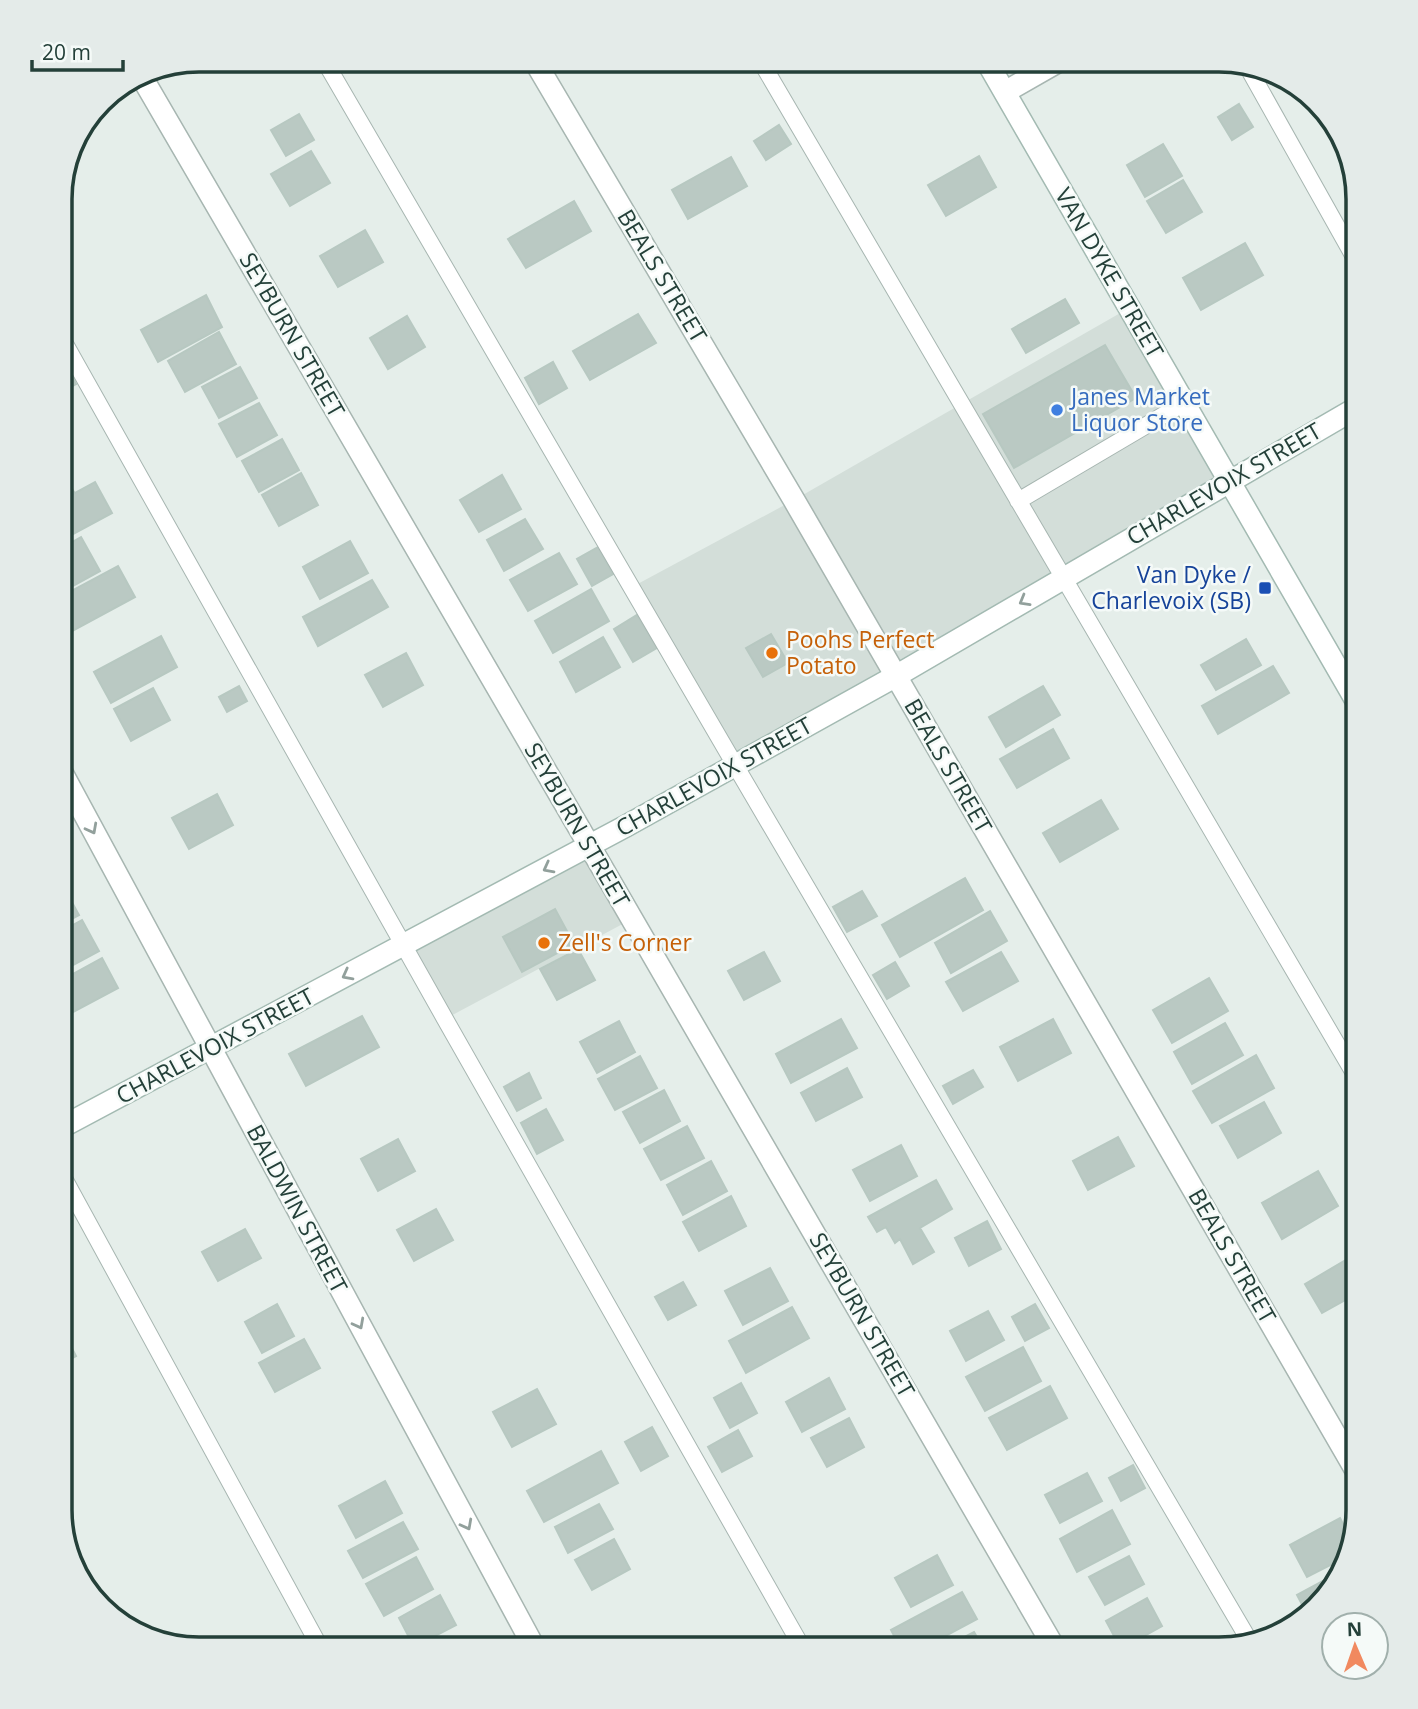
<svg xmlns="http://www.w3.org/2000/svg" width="1418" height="1709" viewBox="0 0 1418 1709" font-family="'Open Sans',sans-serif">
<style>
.built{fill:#d3ded9}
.building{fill:#bac9c3;stroke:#b7c8c1;stroke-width:2}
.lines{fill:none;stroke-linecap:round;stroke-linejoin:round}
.lane-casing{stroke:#a7b6b1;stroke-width:18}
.street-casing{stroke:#a7b6b1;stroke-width:24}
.secondary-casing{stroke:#a3bab2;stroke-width:24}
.lane{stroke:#fff;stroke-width:16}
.street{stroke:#fff;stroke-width:21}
.secondary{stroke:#fff;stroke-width:21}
.oneway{stroke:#92a09c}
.shop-dot{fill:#3f7fe0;stroke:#f5faf8;stroke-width:2.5}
.transit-dot{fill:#1a4fb4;stroke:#f5faf8;stroke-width:2.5}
.food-dot{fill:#e8710a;stroke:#f5faf8;stroke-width:2.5}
.labels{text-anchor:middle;stroke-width:5;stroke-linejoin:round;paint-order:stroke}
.street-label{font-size:23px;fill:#244039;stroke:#f5faf8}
.shop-label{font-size:23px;fill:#366cbe;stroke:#f5faf8;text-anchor:start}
.transit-label{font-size:23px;fill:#164399;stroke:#f5faf8;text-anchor:end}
.food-label{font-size:23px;fill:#c56008;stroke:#f5faf8;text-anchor:start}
.rim{fill:none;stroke:#244039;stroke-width:3.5}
</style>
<rect width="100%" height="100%" fill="#e5eeea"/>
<path class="built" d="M1129,308l101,173 -495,284 -103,-178 162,-87z
M590,846l42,73 -187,100 -42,-74z"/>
<path class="building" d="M1239,104l14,23 -21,13 -14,-23z
M299,114l15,26 -28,16 -15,-26z
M779,125l12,19 -25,16 -12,-19z
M1163,144l19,32 -37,21 -18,-32z
M311,151l19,32 -40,23 -19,-32z
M979,156l17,31 -50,29 -18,-31z
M731,157l16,29 -59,33 -16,-29z
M1183,180l19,32 -36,21 -19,-32z
M574,201l17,30 -65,37 -18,-29z
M365,230l18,32 -45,25 -18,-31z
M1245,243l18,32 -62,35 -18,-32z
M206,295l16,32 -64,35 -17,-32z
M1065,299l14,24 -53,30 -14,-24z
M638,314l18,29 -66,37 -17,-29z
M407,316l18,31 -37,22 -18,-31z
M219,332l17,32 -51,28 -17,-31z
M1105,345l31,53 -122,70 -31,-54z
M62,357l14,27 -16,9v-34z
M553,362l14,26 -28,16 -14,-26z
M240,367l17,31 -38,20 -17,-31z
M259,403l18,32 -40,22 -18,-33z
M282,439l17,31 -40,22 -17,-31z
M60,467l14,25 -14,8z
M301,473l17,32 -39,21 -17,-31z
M502,475l19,34 -42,23 -19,-32z
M95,482l17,31 -52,28v-40z
M525,519l18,30 -39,22 -17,-31z
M81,537l19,34 -40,22v-44z
M350,541l18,32 -48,26 -17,-32z
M598,547l15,27 -21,12 -15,-27z
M559,553l18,31 -49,27 -18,-31z
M118,566l17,31 -70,38 -5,-9v-29z
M372,580l16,27 -70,39 -15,-29z
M591,589l18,32 -56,32 -18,-32z
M637,615l20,33 -24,14 -19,-33z
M771,634l17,29 -25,14 -17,-29z
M161,636l16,31 -66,36 -17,-31z
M603,637l17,30 -44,25 -16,-30z
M1246,639l15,26 -45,25 -15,-25z
M406,653l17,32 -40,22 -18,-32z
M1273,666l16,27 -71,41 -16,-28z
M239,686l8,15 -20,11 -8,-15z
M1043,686l17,29 -54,32 -17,-30z
M153,688l17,32 -39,21 -17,-32z
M1053,729l16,29 -52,30 -17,-29z
M217,794l16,31 -44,24 -17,-31z
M1101,800l17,29 -58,33 -17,-29z
M965,878l18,32 -83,47 -18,-32z
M63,886l16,29 -19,10v-37z
M862,891l15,25 -30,16 -14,-25z
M555,909l19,35 -52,28 -19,-35z
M990,911l17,30 -56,32 -16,-30z
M82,920l17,31 -39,21v-40z
M578,949l17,31 -38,20 -17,-31z
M764,952l16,29 -36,19 -16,-29z
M1001,952l17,29 -55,30 -17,-29z
M102,958l16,30 -58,31v-38z
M895,962l14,24 -22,13 -14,-24z
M1209,978l19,33 -56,32 -19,-33z
M362,1016l17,31 -73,39 -17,-32z
M841,1019l16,29 -66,35 -15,-29z
M1053,1019l18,34 -53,28 -18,-34z
M619,1021l16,31 -38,21 -17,-31z
M1225,1023l18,32 -51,29 -18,-32z
M1256,1055l18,33 -62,35 -19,-32z
M640,1056l17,32 -42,22 -17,-31z
M847,1068l15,29 -46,24 -15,-28z
M973,1070l10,17 -30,17 -10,-18z
M529,1073l12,25 -24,13 -13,-24z
M664,1090l16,31 -40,22 -17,-31z
M1264,1102l17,31 -43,25 -18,-32z
M546,1109l17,31 -26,14 -16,-31z
M687,1126l17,32 -43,22 -17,-31z
M1118,1137l16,29 -46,24 -15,-29z
M398,1139l17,32 -37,20 -17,-32z
M901,1145l16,31 -47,25 -17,-31z
M711,1161l16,30 -44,24 -16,-30z
M1318,1171l20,35 -56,33 -20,-36z
M936,1180l16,29 -32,19 14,24 -21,12 -13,-25 -5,4 -9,-16 -9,5 -9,-15z
M731,1196l15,30 -47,25 -16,-29z
M436,1209l17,31 -39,21 -17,-31z
M987,1221l14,28 -32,17 -14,-28z
M245,1229l16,29 -43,23 -16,-29z
M1351,1257l7,14v22l-36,20 -17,-29z
M770,1268l18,33 -45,24 -18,-34z
M683,1282l13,23 -28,15 -13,-23z
M277,1304l17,32 -32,17 -17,-31z
M1035,1304l14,24 -24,13 -13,-24z
M792,1307l17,31 -63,35 -17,-32z
M988,1311l16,29 -38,21 -16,-30z
M60,1325l16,31 -16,9z
M304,1339l16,29 -45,24 -16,-29z
M1023,1347l18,34 -56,30 -19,-34z
M829,1378l16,31 -43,23 -16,-30z
M741,1383l16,30 -27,15 -16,-30z
M1050,1386l17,32 -60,32 -18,-32z
M537,1389l19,35 -44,23 -19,-35z
M849,1418l15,29 -37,20 -16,-29z
M652,1427l16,29 -27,15 -16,-29z
M738,1430l14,26 -30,16 -14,-25z
M601,1451l17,32 -74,39 -17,-31z
M1133,1465l12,23 -24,13 -12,-23z
M1087,1473l15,28 -42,22 -15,-28z
M385,1481l17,32 -46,25 -17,-32z
M599,1504l14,25 -45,24 -13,-26z
M1112,1510l18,34 -53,28 -17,-33z
M1340,1518l11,22 -3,16 -41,21 -17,-32z
M403,1522l15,27 -55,29 -15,-27z
M614,1539l16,30 -38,21 -17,-30z
M937,1555l16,30 -42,22 -16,-29z
M1129,1556l15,28 -39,21 -16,-28z
M416,1557l17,32 -49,27 -18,-32z
M1345,1569l-1,3 -37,42 -10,-19z
M962,1592l15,27 -56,30h-20l-10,-19z
M440,1595l16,30 -42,22 -15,-29z
M1147,1598l15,28 -41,23 -15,-28z
M974,1632l10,17h-43z"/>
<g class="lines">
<g class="lane-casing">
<path id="lane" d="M324,60l411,705 514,875
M760,60l598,1020
M1247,66l111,198
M60,335l385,684 358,630
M1018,501l166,-98
M60,1171l261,478"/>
</g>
<g class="street-casing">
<path id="street" d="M534,60l260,440 564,974
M140,74l467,802 448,773
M1005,92l56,-32
M60,769l475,880"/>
</g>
<g class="secondary-casing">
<path id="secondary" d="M986,60l372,644
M60,1128l566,-302 270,-150 462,-269"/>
</g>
<use href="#lane" class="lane"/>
<use href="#street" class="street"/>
<use href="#secondary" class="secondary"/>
</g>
<defs><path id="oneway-chevron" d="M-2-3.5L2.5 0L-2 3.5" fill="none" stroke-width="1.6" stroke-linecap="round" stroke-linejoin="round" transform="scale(1.75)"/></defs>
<g class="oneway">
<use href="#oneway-chevron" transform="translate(1024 601) rotate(150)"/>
<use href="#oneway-chevron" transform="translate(92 829) rotate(62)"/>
<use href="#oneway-chevron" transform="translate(548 868) rotate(152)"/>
<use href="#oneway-chevron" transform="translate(347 975) rotate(152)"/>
<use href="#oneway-chevron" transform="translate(359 1324) rotate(62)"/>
<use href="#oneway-chevron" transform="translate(467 1525) rotate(62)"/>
</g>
<circle class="shop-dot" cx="1057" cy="410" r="7"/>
<rect class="transit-dot" x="1258" y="581" width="14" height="14" rx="3.5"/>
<g class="food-dot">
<circle cx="772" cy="653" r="7"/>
<circle cx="544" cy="943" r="7"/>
</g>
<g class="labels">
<g class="street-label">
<text transform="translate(1109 273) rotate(60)" y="8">VAN DYKE STREET</text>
<text transform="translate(662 276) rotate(59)" y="8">BEALS STREET</text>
<text transform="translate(292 335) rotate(60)" y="8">SEYBURN STREET</text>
<text transform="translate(1224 484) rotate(-30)" y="8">CHARLEVOIX STREET</text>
<text transform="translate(948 766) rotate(60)" y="8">BEALS STREET</text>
<text transform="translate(714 777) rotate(-29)" y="8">CHARLEVOIX STREET</text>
<text transform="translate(577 825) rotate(60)" y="8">SEYBURN STREET</text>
<text transform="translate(215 1046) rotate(-28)" y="8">CHARLEVOIX STREET</text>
<text transform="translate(297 1209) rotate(62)" y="8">BALDWIN STREET</text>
<text transform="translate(1232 1256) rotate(60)" y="8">BEALS STREET</text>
<text transform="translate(862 1315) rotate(60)" y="8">SEYBURN STREET</text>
</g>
<g class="shop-label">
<text x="1071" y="405">Janes Market<tspan x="1071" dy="26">Liquor Store</tspan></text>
</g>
<g class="transit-label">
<text x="1251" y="583">Van Dyke /<tspan x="1251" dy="26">Charlevoix (SB)</tspan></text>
</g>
<g class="food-label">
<text x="786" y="648">Poohs Perfect<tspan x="786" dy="26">Potato</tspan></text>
<text x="558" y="951">Zell's Corner</text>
</g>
</g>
<path d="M0 0H1418V1709H0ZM199 72H1219A127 127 0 0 1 1346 199V1510A127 127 0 0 1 1219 1637H199A127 127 0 0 1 72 1510V199A127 127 0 0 1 199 72Z" fill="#e4ebe9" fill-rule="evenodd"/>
<path class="rim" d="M199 72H1219A127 127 0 0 1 1346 199V1510A127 127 0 0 1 1219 1637H199A127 127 0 0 1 72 1510V199A127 127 0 0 1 199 72Z"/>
<g transform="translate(1355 1646) rotate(358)"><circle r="33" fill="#f5faf8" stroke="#a1b0ac" stroke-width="2"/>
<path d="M0-5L12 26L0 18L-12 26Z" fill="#f1895f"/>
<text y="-10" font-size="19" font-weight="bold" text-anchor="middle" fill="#244039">N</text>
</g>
<path d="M32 60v10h91v-10" fill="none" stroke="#244039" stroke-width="3.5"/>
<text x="42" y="60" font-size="21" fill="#244039" stroke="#f5faf8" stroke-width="5" paint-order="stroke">20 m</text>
</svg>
